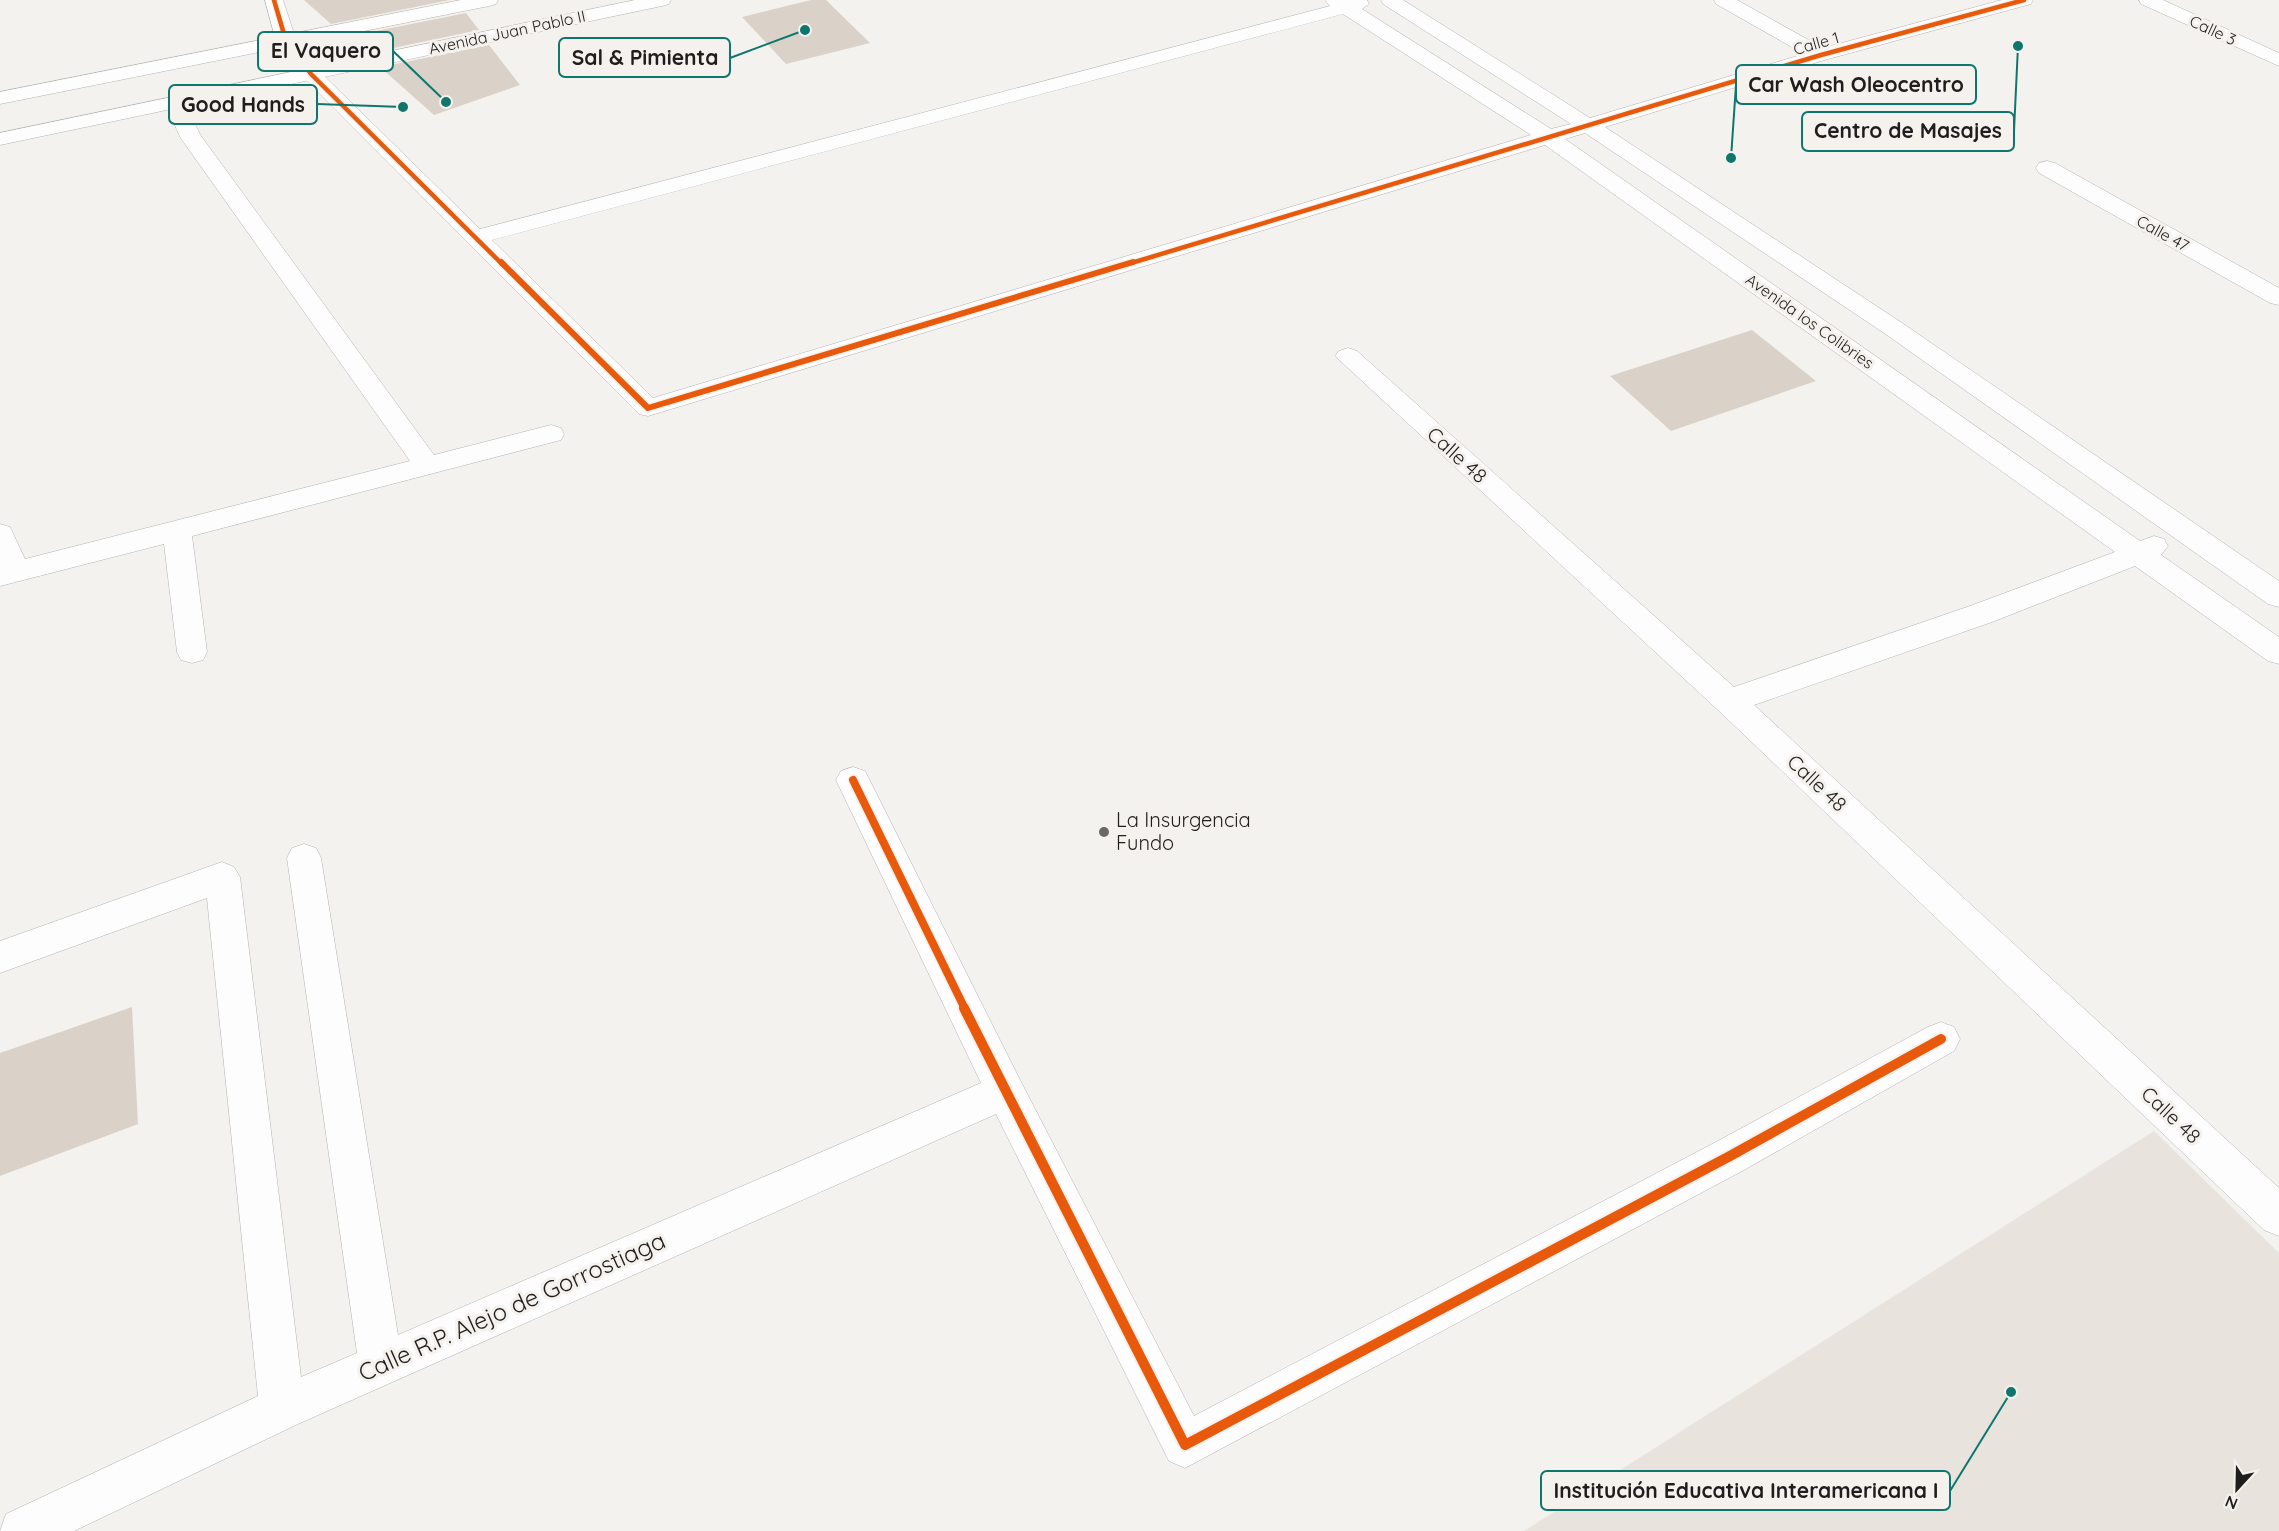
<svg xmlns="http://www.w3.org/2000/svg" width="2279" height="1531" viewBox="0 0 2279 1531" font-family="Quicksand,sans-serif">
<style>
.built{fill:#e9e3dd}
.building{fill:#dad2c8}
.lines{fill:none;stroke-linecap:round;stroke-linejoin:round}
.minor-casing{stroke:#b5b3b1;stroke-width:1}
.major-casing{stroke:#b5b3b1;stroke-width:1}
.minor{fill:#fdfdfd;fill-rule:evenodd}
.major{fill:#fdfdfd;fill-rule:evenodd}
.cycleway-far3-casing{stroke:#f5f2ee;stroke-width:7}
.cycleway-far2-casing{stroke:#f5f2ee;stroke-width:9}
.cycleway-far1-casing{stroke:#f5f2ee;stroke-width:11}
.cycleway-casing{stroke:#f5f2ee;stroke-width:14}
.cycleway-far3{stroke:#e8590c;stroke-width:4.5}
.cycleway-far2{stroke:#e8590c;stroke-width:6}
.cycleway-far1{stroke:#e8590c;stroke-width:8}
.cycleway{stroke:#e8590c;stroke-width:10}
.poi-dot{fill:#6a6866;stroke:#f5f2ee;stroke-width:2}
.labels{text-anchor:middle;stroke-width:6;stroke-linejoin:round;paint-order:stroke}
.far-street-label{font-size:16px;fill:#1f1e1c;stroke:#f5f2ee}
.street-label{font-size:20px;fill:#1f1e1c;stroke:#f5f2ee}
.poi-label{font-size:20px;fill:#1f1e1c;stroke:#f5f2ee;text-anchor:start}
.near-street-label{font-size:24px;fill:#1f1e1c;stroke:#f5f2ee}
.leader{fill:none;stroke:#0f766e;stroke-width:2}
.callout-dot{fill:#0f766e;stroke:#f5f2ee;stroke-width:2}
.callout{fill:#f5f2ee;stroke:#0f766e;stroke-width:2}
.callout-label{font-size:21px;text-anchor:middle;font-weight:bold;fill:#1f1e1c}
</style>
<rect width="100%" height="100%" fill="#f4f2ef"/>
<path class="built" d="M2154,1131l125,122v278h-755z"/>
<path class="building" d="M304,0h146l-119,24z
M811,0h15l44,43 -84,21 -44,-47z
M466,13l13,17 -114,24 -19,-17z
M489,45l31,40 -86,30 -54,-48z
M1752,330l64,51 -145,50 -61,-55z
M132,1007l6,117 -138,52v-123z"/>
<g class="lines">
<g class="minor-casing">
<path id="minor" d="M265,0h18l13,40 22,30 162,159 850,-223 -5,-6h42l2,4 -7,5 189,120 20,-5 -188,-120 -2,-4h22l187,118 214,-64 -88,-50 -2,-4h23l86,48 179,-48h31l-2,4 -203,55 -223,68 297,196 377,258v26l-11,-3 -384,-271 -299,-200 -20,6 575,402 14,-5 10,3 4,7 -7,9 118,82v27l-11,-3 -133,-95 -143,56 -238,83 525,483v48l-15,-6 -546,-520 -383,-354 4,-5 9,-3 9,3 377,336 236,-81 145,-54 -570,-407 -897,271 -9,-2 -335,-336 -28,-37zM1343,14l188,121 -878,263 -161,-158z
M2139,0h24l116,53v13l-138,-62z
M175,96l7,2 19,38 233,319 117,-30 10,3 3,6 -3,6 -369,96 15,116 -4,8 -11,3 -11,-3 -4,-8 -13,-108 -164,42v-62l10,3 15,32 385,-98 -230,-324 -15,-35 3,-4z
M2047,161l8,2 224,125v17l-9,-2 -231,-130 -3,-5 3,-5z
M853,767l12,4 154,307 175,338 522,-274 212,-115 13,-5 13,5 6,12 -6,12 -210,119 -559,298 -16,-7 -173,-347 -698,310 -224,107h-74l6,-17 252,-118 -51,-498 -207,75v-32l222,-79 12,5 6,10 61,500 56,-24 -70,-495 5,-10 12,-4 12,4 5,10 77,477 583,-252 -145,-303 5,-9z"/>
</g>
<g class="major-casing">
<path id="major" d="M461,0h37l-2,4 -7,2 -489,98v-12z
M635,0h36l-2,4 -7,2 -662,139v-12z"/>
</g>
<use href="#minor" class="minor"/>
<use href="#major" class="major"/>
<g class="cycleway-far3-casing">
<path id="cycleway-far3" d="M274,0l12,41 25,33 191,190
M1128,264l693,-209 203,-55"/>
</g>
<g class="cycleway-far2-casing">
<path id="cycleway-far2" d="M501,262l147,146 485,-146"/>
</g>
<g class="cycleway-far1-casing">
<path id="cycleway-far1" d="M853,780l112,229"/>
</g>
<g class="cycleway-casing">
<path id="cycleway" d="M964,1008l221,437 545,-289 211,-117"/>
</g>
<use href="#cycleway-far3" class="cycleway-far3"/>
<use href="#cycleway-far2" class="cycleway-far2"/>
<use href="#cycleway-far1" class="cycleway-far1"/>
<use href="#cycleway" class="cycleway"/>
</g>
<circle class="poi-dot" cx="1104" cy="832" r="6"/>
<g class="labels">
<g class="far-street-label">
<text transform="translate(2213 30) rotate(25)" y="6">Calle 3</text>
<text transform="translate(507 32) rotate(-12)" y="6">Avenida Juan Pablo II</text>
<text transform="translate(1816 43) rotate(-16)" y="6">Calle 1</text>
<text transform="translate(2163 233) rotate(29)" y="6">Calle 47</text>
<text transform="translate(1810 321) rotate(35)" y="6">Avenida los Colibries</text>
</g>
<g class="street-label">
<text transform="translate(1457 455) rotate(42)" y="7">Calle 48</text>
<text transform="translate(1817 783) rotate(43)" y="7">Calle 48</text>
<text transform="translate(2171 1115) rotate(43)" y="7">Calle 48</text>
</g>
<g class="poi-label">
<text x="1116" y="827">La Insurgencia<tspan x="1116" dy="23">Fundo</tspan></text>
</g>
<g class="near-street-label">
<text transform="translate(512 1307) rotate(-24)" y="8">Calle R.P. Alejo de Gorrostiaga</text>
</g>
</g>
<path class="leader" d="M446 102L393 51M805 30L730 58M1731 158L1736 85M403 107L317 104M2018 46L2014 131M2011 1392L1950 1491"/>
<g class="callout-dot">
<circle cx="446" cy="102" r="6"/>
<circle cx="805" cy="30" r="6"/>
<circle cx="1731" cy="158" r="6"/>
<circle cx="403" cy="107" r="6"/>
<circle cx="2018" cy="46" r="6"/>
<circle cx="2011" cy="1392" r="6"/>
</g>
<g class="callout">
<rect x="258" y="32" width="135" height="39" rx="6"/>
<rect x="559" y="38" width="171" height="39" rx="6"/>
<rect x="1736" y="65" width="240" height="39" rx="6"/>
<rect x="169" y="85" width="148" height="39" rx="6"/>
<rect x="1802" y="112" width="212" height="39" rx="6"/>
<rect x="1541" y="1471" width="409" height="39" rx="6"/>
</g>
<g class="callout-label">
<text x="326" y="58">El Vaquero</text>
<text x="645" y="65">Sal &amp; Pimienta</text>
<text x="1856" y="92">Car Wash Oleocentro</text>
<text x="243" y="112">Good Hands</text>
<text x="1908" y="138">Centro de Masajes</text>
<text x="1746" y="1498">Institución Educativa Interamericana I</text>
</g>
<g transform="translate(2237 1489) rotate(202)" stroke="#f5f2ee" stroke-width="4.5" paint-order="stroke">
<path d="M0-4.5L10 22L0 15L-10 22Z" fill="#1f1e1c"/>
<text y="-9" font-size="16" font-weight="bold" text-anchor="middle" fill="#1f1e1c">N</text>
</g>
</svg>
